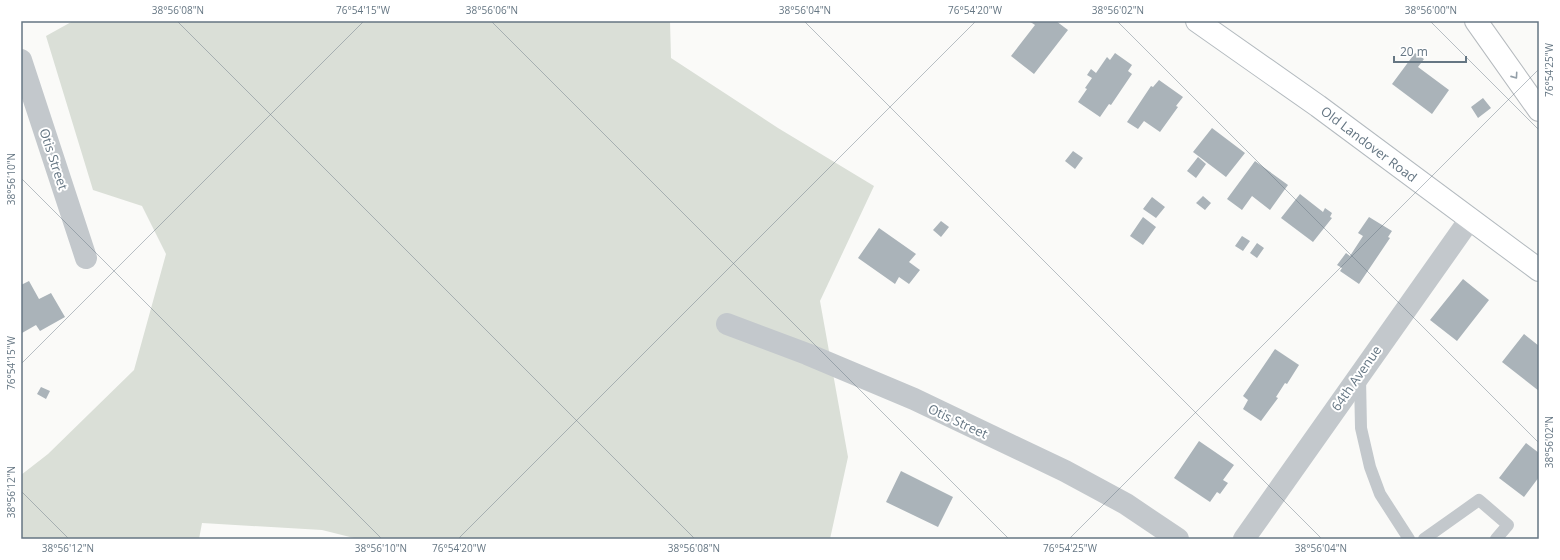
<svg xmlns="http://www.w3.org/2000/svg" width="1560" height="560" viewBox="0 0 1560 560" font-family="'Open Sans',sans-serif">
<style>
.green{fill:#dadfd7}
.building{fill:#aab3b9}
.lines{fill:none;stroke-linecap:round;stroke-linejoin:round}
.secondary-casing{stroke:#b3babf;stroke-width:24}
.primary-casing{stroke:#b5babe;stroke-width:24}
.lane{stroke:#c3c8cc;stroke-width:12}
.street{stroke:#c3c8cc;stroke-width:22}
.secondary{stroke:#fff;stroke-width:22}
.primary{stroke:#fff;stroke-width:22}
.oneway{stroke:#939fa8}
.ticks{fill:none;stroke:#657683;stroke-width:1;stroke-opacity:0.45}
.labels{text-anchor:middle;stroke-width:4;stroke-linejoin:round;paint-order:stroke}
.street-label{font-size:13px;fill:#657683;stroke:#fff}
.neatline{fill:none;stroke:#657683;stroke-width:1.5}
.ticks-label{font-size:10px;text-anchor:middle;fill:#657683}
</style>
<rect width="100%" height="100%" fill="#fafaf8"/>
<path class="green" d="M73,21h597l1,37 107,70 96,58 -54,115 28,156 -18,82h-472l-36,-9 -120,-7 -3,16h-178v-64l27,-21 86,-84 32,-116 -24,-48 -49,-16 -47,-154z"/>
<path class="building" d="M1029,21h27l12,9 -34,44 -23,-18 24,-31z
M1115,53l17,12 -4,6 4,3 -21,31 -2,-1 -9,13 -22,-15 9,-13 -2,-1 7,-10 -5,-3 4,-6 5,4 11,-16 3,3z
M1415,53l9,6 -6,8 31,23 -17,24 -40,-30z
M1159,80l24,17 -7,9 2,1 -18,25 -16,-11 -6,8 -11,-7 24,-36 2,1z
M1483,98l8,10 -13,10 -7,-11z
M1212,128l33,25 -19,24 -33,-25z
M1073,151l10,7 -8,11 -10,-8z
M1198,157l8,7 -10,14 -9,-7z
M1255,161l33,24 -18,25 -18,-14 -10,14 -15,-11z
M1300,194l23,18 2,-4 7,5 -2,4 2,1 -19,24 -32,-24z
M1203,196l8,7 -6,7 -9,-7z
M1152,197l13,10 -9,11 -13,-9z
M1143,217l13,10 -13,18 -13,-9z
M1369,217l23,14 -4,6 2,1 -31,46 -19,-13 2,-3 -5,-3 9,-12 4,3 13,-20 -5,-3z
M941,221l8,6 -8,10 -8,-7z
M879,228l37,26 -7,8 11,8 -11,14 -10,-7 -4,7 -37,-26z
M1242,236l8,5 -7,10 -8,-5z
M1257,243l7,5 -7,10 -7,-5z
M1463,279l26,21 -32,41 -27,-21z
M29,281l10,18 12,-6 14,24 -25,14 -4,-6 -14,8 -1,-48z
M1524,334l15,12v45l-37,-29z
M1275,349l24,16 -12,19 -2,-1 -9,14 2,1 -17,23 -18,-12 5,-9 -5,-4z
M41,387l9,4 -4,8 -9,-5z
M1199,441l35,24 -11,15 5,3 -8,11 -3,-2 -7,10 -36,-24z
M1526,443l13,10v24l-15,20 -25,-19z
M901,471l52,26 -15,30 -52,-25z"/>
<g class="lines">
<g class="secondary-casing">
<path id="secondary" d="M1197,21l121,85 221,164"/>
</g>
<g class="primary-casing">
<path id="primary" d="M1476,21l63,89"/>
</g>
<path class="lane" d="M1360,378l1,50 9,39 10,27 29,45
M1424,539l55,-39 29,25 -12,14"/>
<path class="street" d="M21,60l65,198
M727,324l80,30 107,45 151,72 61,33 52,35
M1244,539l226,-320"/>
<use href="#secondary" class="secondary"/>
<use href="#primary" class="primary"/>
</g>
<defs><path id="oneway-chevron" d="M-2-3.5L2.5 0L-2 3.5" fill="none" stroke-width="1.6" stroke-linecap="round" stroke-linejoin="round"/></defs>
<use class="oneway" href="#oneway-chevron" transform="translate(1515 76) rotate(55)"/>
<path class="ticks" d="M177,21l518,518M491,21l518,518M804,21l518,518M1117,21l422,422M1430,21l109,109M21,178l361,361M21,364l343,-343M21,491l48,48M458,539l518,-518M1069,539l470,-470"/>
<g class="labels">
<g class="street-label">
<text transform="translate(1369 144) rotate(37)" y="5">Old Landover Road</text>
<text transform="translate(54 159) rotate(72)" y="5">Otis Street</text>
<text transform="translate(1356 378) rotate(-55)" y="5">64th Avenue</text>
<text transform="translate(958 421) rotate(25)" y="5">Otis Street</text>
</g>
</g>
<rect width="1560" height="560" fill="none" stroke="#ffffff" stroke-width="44"/>
<path d="M1394 56v6h72v-6" fill="none" stroke="#657683" stroke-width="2"/>
<text x="1400" y="56" font-size="12" fill="#657683" stroke="#ffffff" stroke-width="3" paint-order="stroke">20 m</text>
<rect x="22" y="22" width="1516" height="516" class="neatline"/>
<g class="ticks-label">
<text x="178" y="14">38°56'08"N</text>
<text x="363" y="14">76°54'15"W</text>
<text x="492" y="14">38°56'06"N</text>
<text x="805" y="14">38°56'04"N</text>
<text x="975" y="14">76°54'20"W</text>
<text x="1118" y="14">38°56'02"N</text>
<text x="1431" y="14">38°56'00"N</text>
<text transform="translate(1549 70) rotate(-90)" y="4">76°54'25"W</text>
<text transform="translate(11 179) rotate(-90)" y="4">38°56'10"N</text>
<text transform="translate(11 363) rotate(-90)" y="4">76°54'15"W</text>
<text transform="translate(1549 442) rotate(-90)" y="4">38°56'02"N</text>
<text transform="translate(11 492) rotate(-90)" y="4">38°56'12"N</text>
<text x="68" y="552">38°56'12"N</text>
<text x="381" y="552">38°56'10"N</text>
<text x="459" y="552">76°54'20"W</text>
<text x="694" y="552">38°56'08"N</text>
<text x="1070" y="552">76°54'25"W</text>
<text x="1321" y="552">38°56'04"N</text>
</g>
</svg>
